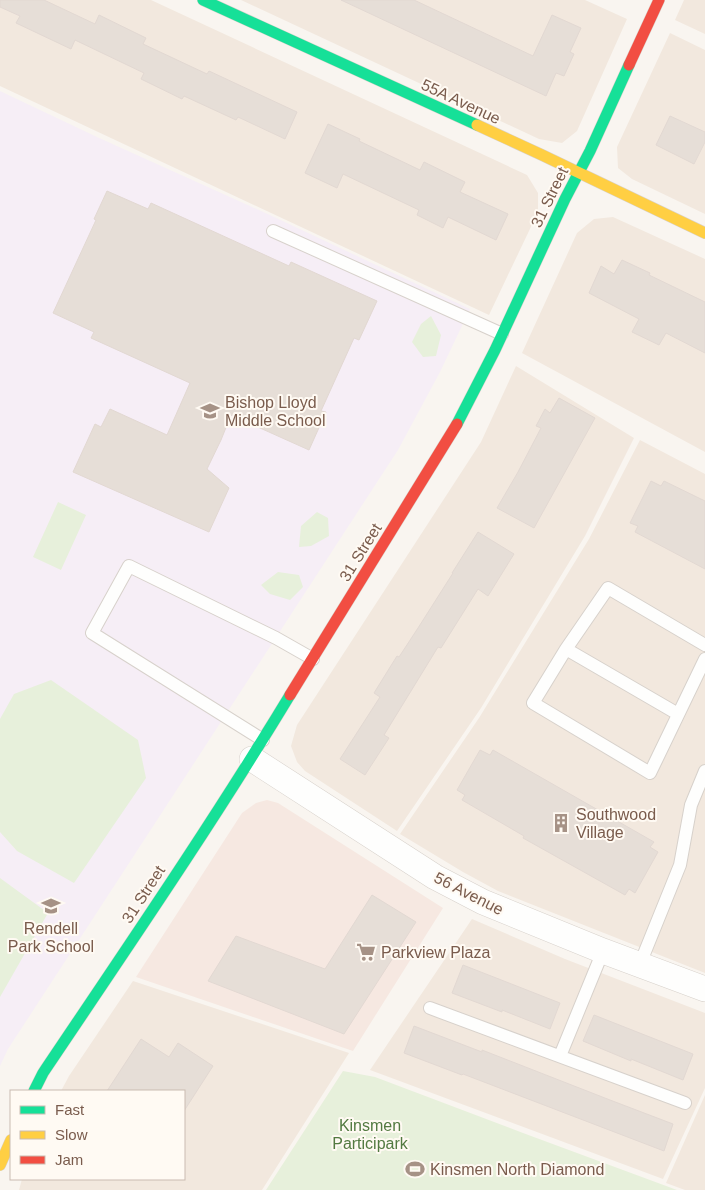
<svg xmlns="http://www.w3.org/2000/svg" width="705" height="1190" viewBox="0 0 705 1190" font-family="Helvetica,sans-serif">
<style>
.residential{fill:#f2e8de}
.commercial{fill:#f6e8e1}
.education{fill:#f6eef6}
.green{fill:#e7f0db}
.building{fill:#e6ded7;stroke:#e2d8d2}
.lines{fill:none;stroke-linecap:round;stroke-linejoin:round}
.lane-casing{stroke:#d7d1cb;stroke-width:14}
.street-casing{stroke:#d7d1cb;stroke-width:26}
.fast-casing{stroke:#d9d2cb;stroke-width:12}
.slow-casing{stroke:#d9d2cb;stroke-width:12}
.jam-casing{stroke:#d9d2cb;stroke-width:12}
.lane{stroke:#fefefd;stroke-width:12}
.street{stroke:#fefefd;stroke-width:25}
.fast{stroke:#16e098;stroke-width:11}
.slow{stroke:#ffcf43;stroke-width:11}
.jam{stroke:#f24e42;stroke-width:11}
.labels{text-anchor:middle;stroke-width:4;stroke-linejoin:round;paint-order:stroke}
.street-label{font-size:16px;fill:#7a5c4d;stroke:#fffaf3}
.poi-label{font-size:16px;fill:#7a5c4d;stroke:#fffaf3;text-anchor:start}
.park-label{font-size:16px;fill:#537a41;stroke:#fffaf3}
</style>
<rect width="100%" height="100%" fill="#f9f5f0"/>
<path class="residential" d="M0,0h151l376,175 11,18v19l-49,103 -489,-229z
M241,0h344l42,19 -50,112 -15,12 -23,-4z
M684,0h21v34l-30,-14z
M670,33l35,17v164l-73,-35 -14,-11 -1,-21z
M613,217l92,42v193l-183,-99 55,-120 17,-14z
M516,366l118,72 -49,98 -104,172 -84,123 -92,-60 -8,-9 -6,-16 6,-21 184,-283z
M640,440l65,34v499l-207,-82 -35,-19 -63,-38 79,-116 110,-179z
M472,919l93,40 140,54v75l-42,91 -293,-109z
M133,981l216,72 -87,137h-243l3,-11h162v-88h-123l8,-15z
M705,1095v95h-20l-19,-7z"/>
<path class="commercial" d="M267,800l11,3 165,105 -90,143 -217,-74 106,-164 14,-10z"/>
<path class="education" d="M0,91l97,46 175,79 198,93 -30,63 -42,78 -390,599 -8,17z"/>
<path class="green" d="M431,316l10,19 -5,21 -13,1 -11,-15 9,-18z
M58,502l28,13 -25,55 -28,-13z
M317,512l11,6 1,18 -18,10 -12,1 2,-21z
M278,572l21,3 4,12 -13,13 -20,-6 -9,-9z
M51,680l87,60 8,38 -72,105 -57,-32 -17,-19v-113l14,-25z
M0,878l48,35 -48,84z
M343,1071l32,6 148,56 154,57h-411z"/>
<path class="building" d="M0,0h44l51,24 4,-9 47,23 -3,6 64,30 2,-3 88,41 -12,27 -47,-22 -2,3 -52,-24 -2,3 -41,-20 3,-6 -69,-33 -4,9 -55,-26 4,-7 -20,-9z
M341,0h73l119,56 19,-41 29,13 -11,24 4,2 -10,22 -8,-3 -10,23z
M670,116l35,16v10l-11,22 -38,-19z
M328,124l32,15 -1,2 61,29 4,-8 41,20 -5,10 48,22 -12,26 -48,-23 -5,11 -26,-13 2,-5 -76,-36 -6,14 -32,-15z
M107,191l41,18 3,-6 138,63 2,-4 86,39 -18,39 -5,-2 -33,73 5,1 -17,38 -78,-35 -10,25 -14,29 22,19 -20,44 -136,-60 22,-48 6,3 9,-18 57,26 23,-52 -99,-45 3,-6 -41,-19 43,-93 -2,-1z
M622,260l28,13 -1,2 56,27v51l-39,-20 -7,12 -27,-13 7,-13 -50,-26 12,-27 13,8z
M559,398l36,20 -61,110 -37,-20 21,-36 23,-44 -5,-2 9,-17 5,4z
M651,481l10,5 3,-5 41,20v68l-70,-37 3,-6 -8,-3z
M478,532l36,22 -26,42 -10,-7 -37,59 -3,-1 -54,88 5,3 -24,37 -25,-16 40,-62 -6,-4 23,-37 2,1 19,-29 35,-55h-1z
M480,750l10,5 3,-5 161,92 -4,5 8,5 -23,41 -6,-4 -4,6 -102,-57 1,-2 -62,-36 3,-5 -8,-5z
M372,895l44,27 -72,112 -136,-53 28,-45 89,33z
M463,965l97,38 -10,26 -48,-19v2l-50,-19z
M594,1015l99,39 -10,26 -52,-21v2l-48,-20z
M414,1026l68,26v-2l128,50 63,24 -9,27 -201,-77 -1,1 -58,-22z
M141,1039l28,18 9,-14 35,23 -29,45v-20h-77z"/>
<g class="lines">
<g class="lane-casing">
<path id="lane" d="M273,231l229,103
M705,645l-97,-57 -42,61 -33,54 117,70 55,-114
M566,649l112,65
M263,740l-171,-107 37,-67 147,72 37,21
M640,964l40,-99 11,-60 14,-34
M430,1008l255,95
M560,1056l43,-105"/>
</g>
<g class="street-casing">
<path id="street" d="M252,759l183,118 48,25 120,49 102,38"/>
</g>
<g class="fast-casing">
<path id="fast" d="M203,0l274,125
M457,424l38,-74 70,-151 25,-48 39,-86
M34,1091l9,-18c84,-125 169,-249 247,-378"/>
</g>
<g class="slow-casing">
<path id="slow" d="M477,125l65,30 163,78
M0,1165l11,-25"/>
</g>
<g class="jam-casing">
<path id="jam" d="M629,65l30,-65
M290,695l167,-271"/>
</g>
<use href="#lane" class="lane"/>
<use href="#street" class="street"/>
<use href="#fast" class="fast"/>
<use href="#slow" class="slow"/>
<use href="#jam" class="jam"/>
</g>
<defs>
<g id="school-bare" transform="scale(1.5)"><path d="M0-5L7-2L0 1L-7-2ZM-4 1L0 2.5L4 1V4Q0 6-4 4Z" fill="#a69286" stroke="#fffaf3" stroke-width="2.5" paint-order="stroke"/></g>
<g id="building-bare" transform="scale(1.5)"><path d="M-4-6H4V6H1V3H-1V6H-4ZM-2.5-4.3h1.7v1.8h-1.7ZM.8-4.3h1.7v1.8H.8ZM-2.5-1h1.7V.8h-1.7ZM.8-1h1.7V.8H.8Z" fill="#a69286" stroke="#fffaf3" stroke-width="2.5" paint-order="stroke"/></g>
<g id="supermarket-bare" transform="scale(1.5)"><path d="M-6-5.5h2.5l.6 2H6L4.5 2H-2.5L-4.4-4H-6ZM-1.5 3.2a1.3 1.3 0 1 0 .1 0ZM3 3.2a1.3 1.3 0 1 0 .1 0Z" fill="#a69286" stroke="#fffaf3" stroke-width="2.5" paint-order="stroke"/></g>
<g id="stadium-bare" transform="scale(1.5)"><path d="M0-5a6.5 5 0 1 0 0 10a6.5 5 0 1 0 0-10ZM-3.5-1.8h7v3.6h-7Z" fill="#a69286" stroke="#fffaf3" stroke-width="2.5" paint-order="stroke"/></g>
</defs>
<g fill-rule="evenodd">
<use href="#school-bare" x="210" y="411"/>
<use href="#building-bare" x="561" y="823"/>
<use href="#school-bare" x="51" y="906"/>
<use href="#supermarket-bare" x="366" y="952"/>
<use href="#stadium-bare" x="415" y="1169"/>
</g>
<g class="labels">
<g class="street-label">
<text transform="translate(461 101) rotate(25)" y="6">55A Avenue</text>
<text transform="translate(549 197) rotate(-64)" y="6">31 Street</text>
<text transform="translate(360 552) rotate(-58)" y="6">31 Street</text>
<text transform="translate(469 893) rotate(27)" y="6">56 Avenue</text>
<text transform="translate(143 894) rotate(-57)" y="6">31 Street</text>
</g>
<g class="poi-label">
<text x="225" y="408">Bishop Lloyd<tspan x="225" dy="18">Middle School</tspan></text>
<text x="576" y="820">Southwood<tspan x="576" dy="18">Village</tspan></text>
<text x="51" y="934" text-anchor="middle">Rendell<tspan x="51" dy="18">Park School</tspan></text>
<text x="381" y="958">Parkview Plaza</text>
<text x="430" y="1175">Kinsmen North Diamond</text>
</g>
<g class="park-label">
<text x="370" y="1131">Kinsmen<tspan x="370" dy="18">Participark</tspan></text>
</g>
</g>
<rect x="10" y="1090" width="175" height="90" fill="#fffaf3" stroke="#cabbb1"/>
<rect x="20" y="1106" width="25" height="8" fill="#16e098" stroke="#cabbb1"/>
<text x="55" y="1115" font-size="15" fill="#7a5c4d">Fast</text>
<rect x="20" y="1131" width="25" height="8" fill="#ffcf43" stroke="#cabbb1"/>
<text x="55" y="1140" font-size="15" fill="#7a5c4d">Slow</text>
<rect x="20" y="1156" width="25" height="8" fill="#f24e42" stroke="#cabbb1"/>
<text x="55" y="1165" font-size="15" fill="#7a5c4d">Jam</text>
</svg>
